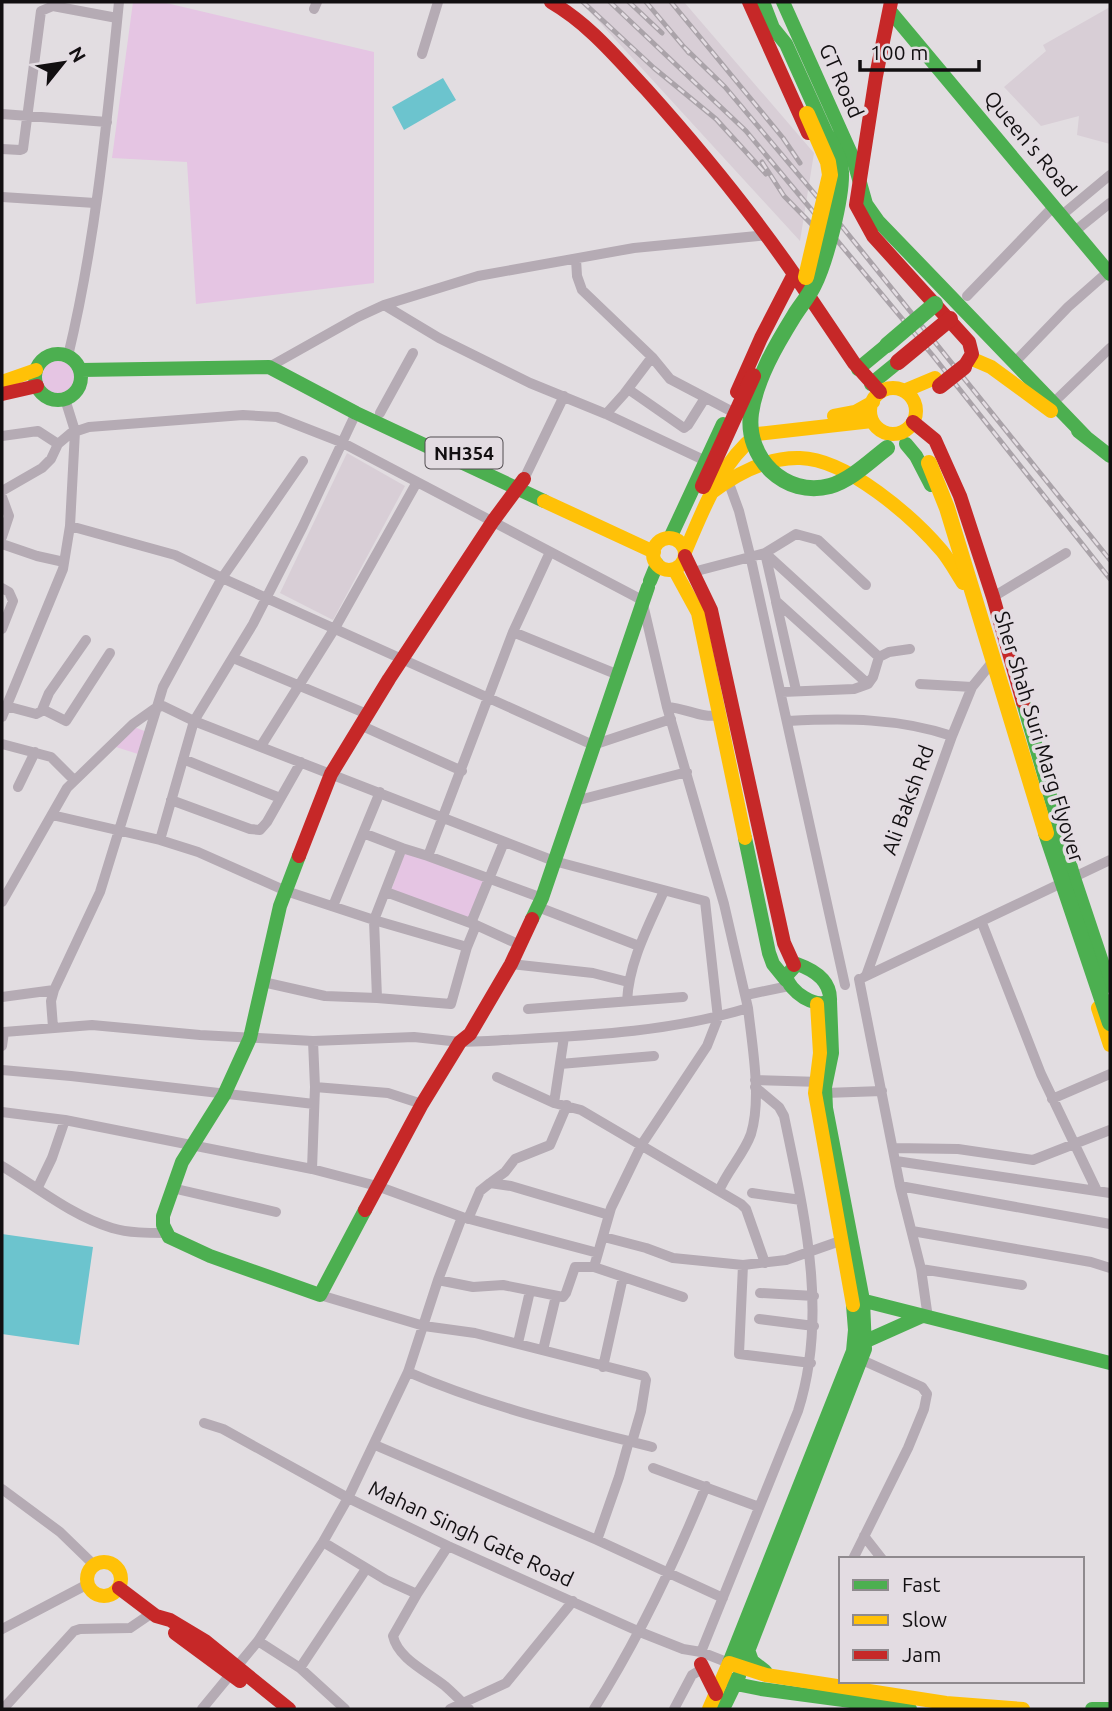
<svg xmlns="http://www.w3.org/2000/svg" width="1112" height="1711" viewBox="0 0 1112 1711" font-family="Ubuntu,sans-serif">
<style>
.built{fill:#d8ced6}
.green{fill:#e5c5e3}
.water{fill:#6cc4ce}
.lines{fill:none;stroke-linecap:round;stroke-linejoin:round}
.street{stroke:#b5abb4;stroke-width:10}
.fast{stroke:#4caf50;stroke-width:14}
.slow{stroke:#ffc107;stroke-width:14}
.jam{stroke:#c62828;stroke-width:14}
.rail-casing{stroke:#aaa3a9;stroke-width:5}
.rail{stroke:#e3dce2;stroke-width:2.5;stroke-dasharray:8;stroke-linecap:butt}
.fast-bridge{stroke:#4caf50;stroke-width:16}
.slow-bridge{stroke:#ffc107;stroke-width:16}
.jam-bridge{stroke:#c62828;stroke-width:16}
.labels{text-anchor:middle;stroke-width:7;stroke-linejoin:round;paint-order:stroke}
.shield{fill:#e3dce2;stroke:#514c50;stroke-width:2}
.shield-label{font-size:19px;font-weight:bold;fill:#120f11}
.street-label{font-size:21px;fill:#120f11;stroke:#e3dce2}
</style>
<rect width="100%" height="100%" fill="#e2dde1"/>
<path class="built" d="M581,2h103l130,151 -14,88z
M1110,7v137l-33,-9 2,-19 -38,10 -37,-39 42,-36 -3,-6z
M347,453l58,33 -72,134 -53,-27z"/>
<path class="green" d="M133,2h29l212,50v231l-178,21 -9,-142 -75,-4z
M55,360l13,3 8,12 -4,13 -8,6 -14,-1 -9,-12 2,-13z
M134,727l13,5 -9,22 -22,-7z
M405,852l80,29 -15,40 -79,-30z"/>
<path class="water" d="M443,78l13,22 -52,30 -12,-23z
M2,1234l91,13 -14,98 -77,-11z"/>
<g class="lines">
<path class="street" d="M314,9l3,-7
M422,54l16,-52
M2,114l105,8
M2,149l18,1 3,-1 18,-138 12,-5 64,12
M2,197l93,6
M1062,215l48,-40
M1075,231l35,-28
M576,259l1,17 5,14 70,67 18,22 59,31
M967,296l87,-90
M384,305l55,33 91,45 76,31 102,48
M68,356c28,-116 39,-236 51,-354
M1014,363l54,-56 42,-37
M269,367l89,-50 26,-12 94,-29 156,-28 134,-13
M628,389l56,39 4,-3 17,-27
M1053,403l57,-55
M380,413l33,-60
M606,414l18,-20 28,-37
M2,436l36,-5 20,13
M727,478l12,33 11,44 95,430
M524,479l40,-83
M2,491l40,-23 9,-9 7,-15 13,-11 18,-6 154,-12 34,2 64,25 301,158 25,107 57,197 24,104c-84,26 -173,28 -260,33l-28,1 -46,-5 -101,4 -113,-6 -108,-10 -88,7
M2,497l7,19 -7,21
M70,526l105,29 47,23 371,167 78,-26
M2,544l35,12 27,6
M693,572l72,-19 114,104 10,-5 21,-3
M866,585l-48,-45 -22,-6 -31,19 11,48 92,83 5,-7 6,-20
M2,588l7,4 4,9 -11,28
M993,597l73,-44
M776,602l20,88
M513,632l103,42
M233,658l134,56
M920,684l52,3
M782,692l72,-3 14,-5
M6,706l30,8 8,-4 22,11 44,-68
M667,707c20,1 34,12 53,8
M42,710l7,-17 37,-53
M2,717l61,-148 7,-43 5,-95 -10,-32
M788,721c57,-3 110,-3 164,15
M360,725l102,46
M2,744l49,13 23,23
M261,746l74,-118 82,-146
M183,759l97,39
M18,787l17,-35
M171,800l79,29 10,1 7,-8 34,-60
M575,801l112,-29
M52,815l108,25 38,12 88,39 88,29 93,27 9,-22 44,20
M363,833l39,15
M160,840l34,-119 59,-97 50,-98 53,-113
M428,856l114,42
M386,892l90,33
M2,902l65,-114 66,-64 24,-17 6,-20 59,-109 81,-117
M333,906l47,-114
M538,907l101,39
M471,923l33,-81
M982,923l59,151 56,117
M467,947l-16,57 -74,-6 -3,-78 28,-72 26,8 85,-224 37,-80
M511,964l82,9 35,9
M866,976l86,-240 20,-49 22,-27
M864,977l246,-117
M859,979l41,207 21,83 7,49
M263,982l62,14 52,2
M746,995l43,-9
M2,997l52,-7
M627,1001c2,-39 21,-74 37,-110
M528,1009l155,-12
M53,1027l-2,-26 3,-11 46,-98 57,-185 6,-1 31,15 360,140 151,40 13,117 -11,28 -65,98 -31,64 -17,59
M2,1032h2l-2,14
M313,1041l2,46 73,6 34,11
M560,1064l94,-8
M2,1070l69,6 243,28
M497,1077l57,26 27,7 160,94 5,5 19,54
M755,1080l66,2
M825,1093l57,-2
M1052,1099l58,-25
M554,1103l10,-66
M2,1112l63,8 247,49 65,17 85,31 136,36
M893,1148l65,1 75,11 77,-30
M896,1161l214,32
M2,1166c35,21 70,50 110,62 17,5 36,5 54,5
M312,1169l3,-82
M490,1183l15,-11 10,-13 35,-14 17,-40
M900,1186l210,38
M38,1187l14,-29 13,-38
M172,1188l104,24
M719,1191c8,-20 25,-37 32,-57 11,-36 1,-89 -3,-126
M752,1193l49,7
M468,1219l12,-28 10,-8 21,3 98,29
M912,1231l179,31 19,6
M604,1237l42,11 27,10 70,7 43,-5 54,-19
M743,1265l-4,89 72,9
M921,1269l101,16
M438,1280l35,7 30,-2 60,12 3,-4 9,-26h19l89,30
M760,1293l54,3
M320,1295l104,31 51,7 169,43 2,4 -5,31 -9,31
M759,1319l55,7
M518,1343l12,-52
M543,1350l13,-54
M603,1367l20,-90
M408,1372c78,34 162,54 244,75
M204,1423l19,6 125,69 100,48 192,86 43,17 18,3 28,11
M375,1445l222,95 126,58
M653,1468l106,39
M2,1489l58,43 34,33
M864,1536l18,23
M597,1540l22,-63 10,-36
M323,1542l63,38 31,14
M448,1546l-31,48 -24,42c5,23 35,36 52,50 8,7 16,15 24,23
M853,1559l55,-111 16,-39 3,-15 -5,-7 -60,-27
M2,1629l86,-45
M258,1641l42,27 45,41
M701,1652l97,-241c31,-97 6,-198 -14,-295l-5,-9 -24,-20
M300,1668l66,-99
M3,1709l71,-78 6,-2 50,-1 22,-15
M202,1709l56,-68 65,-99 25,-44 60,-126 30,-92 24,-63
M450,1709l56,-26 67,-82
M594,1709c45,-71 80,-145 112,-223
M674,1709l18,-34 10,-6"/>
<path class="fast" d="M763,2l10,26 13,16 42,93
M783,2l70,156 13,46 12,17 208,216
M890,11l220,263
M35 377a23 23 0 1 1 46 0a23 23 0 1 1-46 0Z
M858,369l29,-24
M81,370l188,-3 87,46 188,88
M871,384l27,-22
M1078,431l32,25
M906,444l10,12 15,29
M670,538l53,-114
M650,581l7,-17
M1023,702l51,176 36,108
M745,838l24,115 4,11 13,16
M299,856l-19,50 -30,132 -26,57 -42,67 -19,54v9l6,12 41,19 110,39 45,-85
M532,919l10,-21 106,-311
M797,964c17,6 34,17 33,37 -15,8 -40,-9 -44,-25z
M857,1299l253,64
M866,1341l56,-25
M748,1650l4,11 13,10
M745,1659l120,-310 -2,-49 -37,-192 -1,-21 7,-34 -2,-52
M729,1663l124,-312 2,-21 -2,-25
M724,1676l12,8 25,5 149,20
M723,1709l16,-33
M1092,1709h18"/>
<path class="slow" d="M970,358l21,9 60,44
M2,382l34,-12
M870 411a23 23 0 1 1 46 0a23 23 0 1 1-46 0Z
M904,391l31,-13
M834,416l21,-4 18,-10
M711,493c25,-19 57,-36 89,-35 47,1 113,59 142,93 8,10 14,21 21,32
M544,501l110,51
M653 554a16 16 0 1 1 32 0a16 16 0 1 1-32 0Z
M685,552c19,-44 34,-87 72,-118l115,-13
M674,569l24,44 47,225
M817,1004l3,49 -5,40 38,212
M1098,1008l12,37
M87 1579a17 17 0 1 1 34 0a17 17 0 1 1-34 0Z
M709,1709l20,-46 37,12 180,28 77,6"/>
<path class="jam" d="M551,2c38,22 65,55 95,87 53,59 103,120 148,185
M749,2l59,131
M891,2l-15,74 -20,129 17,31 96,106 3,12 -8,13
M737,392l24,-54 33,-64 60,89 26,29
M2,394l35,-8
M913,422l22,18 25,56 33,101 30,105
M685,556l26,54 73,333 10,22
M299,856l32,-82 58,-95 104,-158 31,-42
M365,1210l57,-106 38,-62 10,-8 41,-70 21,-45
M119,1588l37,28 14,4 35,21 84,68
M175,1633l65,48
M701,1664l15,30"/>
<g class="rail-casing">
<path id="rail" d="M583,2l71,66 62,51 50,55
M610,2l136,129 188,226 176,222
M629,2l33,31
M646,2l43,51
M671,2l112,136 17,25
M684,47l41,40 115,137 270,336
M762,162l22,34 43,44"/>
</g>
<use href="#rail" class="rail"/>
<path class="fast-bridge" d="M828,137c5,11 13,22 13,35 1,26 -15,89 -27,113 -5,11 -14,21 -20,31 -18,29 -38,63 -43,97 -6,45 34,85 79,73 21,-6 40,-25 57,-38
M887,345l48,-41
M1046,833l64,190"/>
<path class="slow-bridge" d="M806,277l24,-102 -2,-13 -21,-48
M929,463l18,45 99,325"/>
<path class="jam-bridge" d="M898,362l52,-43
M940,386l24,-19
M703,486l50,-110"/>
</g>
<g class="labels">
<rect class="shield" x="425.5" y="437.5" width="77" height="31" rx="5"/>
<g class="shield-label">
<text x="464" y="460">NH354</text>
</g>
<g class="street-label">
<text transform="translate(841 81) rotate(66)" y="7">GT Road</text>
<text transform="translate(1030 144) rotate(50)" y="7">Queen's Road</text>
<text transform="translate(1039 737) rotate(73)" y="7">Sher Shah Suri Marg Flyover</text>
<text transform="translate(908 800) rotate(-70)" y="7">Ali Baksh Rd</text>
<text transform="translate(471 1534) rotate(25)" y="7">Mahan Singh Gate Road</text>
</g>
</g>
<rect width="1112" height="1711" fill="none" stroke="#120f11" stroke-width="7"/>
<rect x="839" y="1557" width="245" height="126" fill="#e3dce2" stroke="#8f8a8e" stroke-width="2"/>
<rect x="853" y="1580" width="35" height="10" fill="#4caf50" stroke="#8f8a8e" stroke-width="2"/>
<text x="902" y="1592" font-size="21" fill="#120f11">Fast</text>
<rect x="853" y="1615" width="35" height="10" fill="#ffc107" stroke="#8f8a8e" stroke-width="2"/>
<text x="902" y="1627" font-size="21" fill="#120f11">Slow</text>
<rect x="853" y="1650" width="35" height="10" fill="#c62828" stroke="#8f8a8e" stroke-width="2"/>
<text x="902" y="1662" font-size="21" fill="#120f11">Jam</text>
<g transform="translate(63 63) rotate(60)" stroke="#e3dce2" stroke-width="5" paint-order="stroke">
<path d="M0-5L12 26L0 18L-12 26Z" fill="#120f11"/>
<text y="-10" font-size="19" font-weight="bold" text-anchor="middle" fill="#120f11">N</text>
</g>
<path d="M860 60v10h119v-10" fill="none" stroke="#120f11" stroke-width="3.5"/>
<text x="870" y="60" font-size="21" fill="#120f11" stroke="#e3dce2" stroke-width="5" paint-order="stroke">100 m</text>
</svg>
